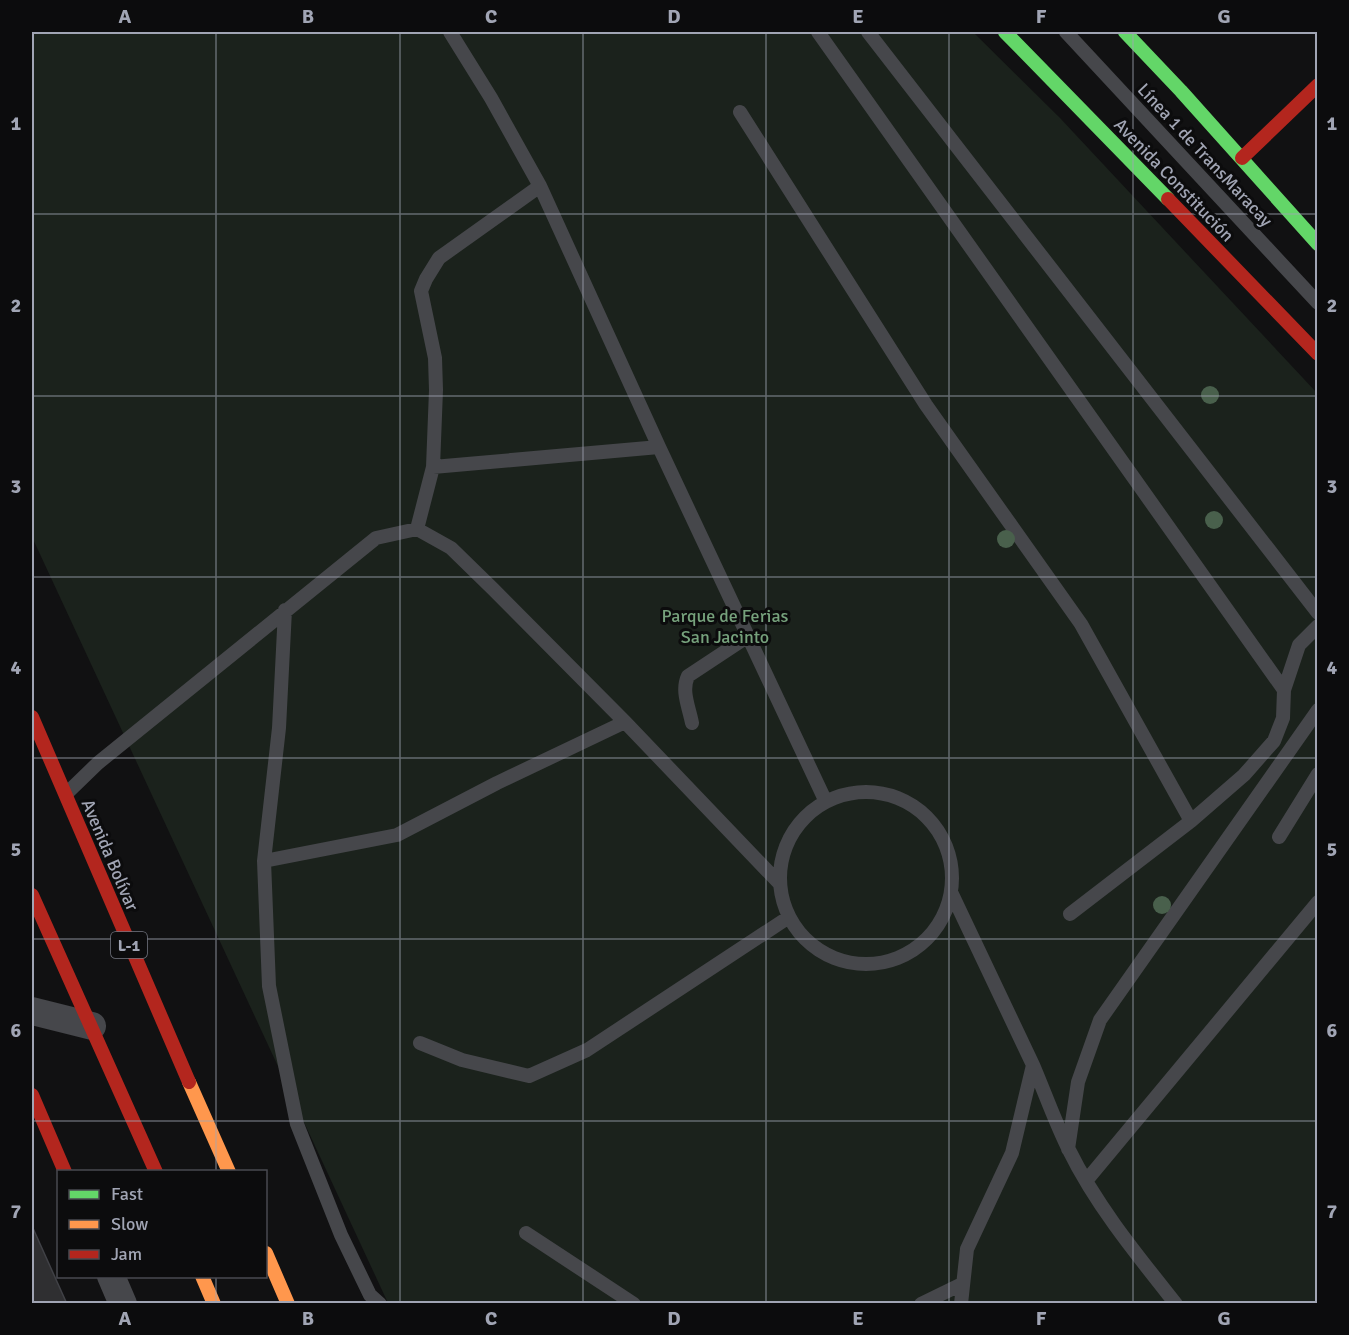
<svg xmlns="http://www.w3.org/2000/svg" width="1349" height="1335" viewBox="0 0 1349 1335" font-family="Signika,sans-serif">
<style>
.green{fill:#1b221c}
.building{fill:#2f2f31;stroke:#404146;stroke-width:1.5}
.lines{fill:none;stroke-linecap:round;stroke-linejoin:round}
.lane{stroke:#46474b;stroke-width:14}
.street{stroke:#46474b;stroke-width:28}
.fast{stroke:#63d668;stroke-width:14}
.slow{stroke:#ff974d;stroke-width:14}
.jam{stroke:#b3261e;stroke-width:14}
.tree{fill:#49604c}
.grid{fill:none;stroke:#a1a5b4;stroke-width:1.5;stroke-opacity:0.55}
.labels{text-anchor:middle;stroke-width:6;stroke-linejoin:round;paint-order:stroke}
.shield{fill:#0c0c0d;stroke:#747782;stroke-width:1.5}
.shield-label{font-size:16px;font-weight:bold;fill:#a1a5b4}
.street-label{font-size:18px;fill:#a1a5b4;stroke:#0c0c0d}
.park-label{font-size:18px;fill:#76a17c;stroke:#0c0c0d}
.neatline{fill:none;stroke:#a1a5b4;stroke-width:2}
.grid-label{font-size:20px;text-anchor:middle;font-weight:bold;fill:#a1a5b4}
</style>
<rect width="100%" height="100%" fill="#111112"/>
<path class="green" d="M32,32h941l87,86 257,275v910h-929l-356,-766z"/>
<path class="building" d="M32,1226l35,78h-35z"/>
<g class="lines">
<path class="lane" d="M450,32l41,66 49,88 119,261 167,355
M818,32l466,658
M868,32l450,581
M1066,32l252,271
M740,112l186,293 155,219 110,197
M433,467l226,-20
M417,529l16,-62 3,-77 -1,-32 -14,-67 5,-12 13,-21 101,-72
M285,610l-6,118 -15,133 5,125 28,138 44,111 29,60 10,9
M692,723c-3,-16 -11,-32 -4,-47l59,-39
M780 878a86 86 0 1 1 172 0a86 86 0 1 1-172 0Z
M66,794l32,-31 278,-225 41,-9 34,19 42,41 132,133 154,161
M1279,837l39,-63
M264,861l133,-26 100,-52 128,-61
M951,892l82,173 -21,88 -45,96 -6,55
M1070,914l121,-93 53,-46 30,-34 9,-23 1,-28 15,-45 19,-19
M420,1043l42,17 67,16 58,-26 202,-133
M1033,1065c12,28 22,57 36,85 27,55 68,105 107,154
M1068,1149l10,-67 22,-62 218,-310
M1086,1181l232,-279
M526,1233l108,71
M921,1304l41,-20"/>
<path class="street" d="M32,1011l60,15
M111,1276l12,28"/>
<path class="fast" d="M1005,32l163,167
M1125,32l56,59 137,153"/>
<path class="slow" d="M189,1082l40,90
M266,1253l22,51
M202,1276l12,28"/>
<path class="jam" d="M1242,158l76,-73
M1168,199l150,155
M32,717l157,365
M32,895l124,277
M32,1095l33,77"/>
</g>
<g class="tree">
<circle cx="1210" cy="395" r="9"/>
<circle cx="1214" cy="520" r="9"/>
<circle cx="1006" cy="539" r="9"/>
<circle cx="1162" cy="905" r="9"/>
</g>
<path class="grid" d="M216,32v1140M400,32v1272M583,32v1272M766,32v1272M949,32v1272M1133,32v1272M32,214h1286M32,396h1286M32,577h1286M32,758h1286M32,939h1286M32,1121h1286M216,1276v28"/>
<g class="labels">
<rect class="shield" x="111" y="932" width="36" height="26" rx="4.5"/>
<g class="shield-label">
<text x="129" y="951">L-1</text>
</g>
<g class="street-label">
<text transform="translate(1205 155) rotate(47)" y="6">Línea 1 de TransMaracay</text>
<text transform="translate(1174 180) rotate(46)" y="6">Avenida Constitución</text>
<text transform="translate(110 855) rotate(67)" y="6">Avenida Bolívar</text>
</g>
<g class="park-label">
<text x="725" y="622">Parque de Ferias<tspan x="725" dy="21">San Jacinto</tspan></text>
</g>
</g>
<rect width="1349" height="1335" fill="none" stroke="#0c0c0d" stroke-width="66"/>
<rect x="57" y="1170" width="210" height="108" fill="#0c0c0d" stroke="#484950" stroke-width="1.5"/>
<rect x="69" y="1190" width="30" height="9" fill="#63d668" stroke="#484950" stroke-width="1.5"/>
<text x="111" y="1200" font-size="18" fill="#a1a5b4">Fast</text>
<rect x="69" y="1220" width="30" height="9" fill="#ff974d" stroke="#484950" stroke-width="1.5"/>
<text x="111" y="1230" font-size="18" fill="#a1a5b4">Slow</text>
<rect x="69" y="1250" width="30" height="9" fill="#b3261e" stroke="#484950" stroke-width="1.5"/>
<text x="111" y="1260" font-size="18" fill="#a1a5b4">Jam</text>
<rect x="33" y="33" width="1283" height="1269" class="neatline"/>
<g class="grid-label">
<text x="125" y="23">A</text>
<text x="308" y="23">B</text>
<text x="491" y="23">C</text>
<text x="674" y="23">D</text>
<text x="858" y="23">E</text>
<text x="1041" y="23">F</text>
<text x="1224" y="23">G</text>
<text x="16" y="130">1</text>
<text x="1332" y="130">1</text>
<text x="16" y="312">2</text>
<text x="1332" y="312">2</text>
<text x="16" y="493">3</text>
<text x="1332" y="493">3</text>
<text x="16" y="674">4</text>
<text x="1332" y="674">4</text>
<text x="16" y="856">5</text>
<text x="1332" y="856">5</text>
<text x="16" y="1037">6</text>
<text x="1332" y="1037">6</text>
<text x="16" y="1218">7</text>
<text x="1332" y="1218">7</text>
<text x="125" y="1325">A</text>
<text x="308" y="1325">B</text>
<text x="491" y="1325">C</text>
<text x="674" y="1325">D</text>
<text x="858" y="1325">E</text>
<text x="1041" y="1325">F</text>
<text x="1224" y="1325">G</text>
</g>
</svg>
